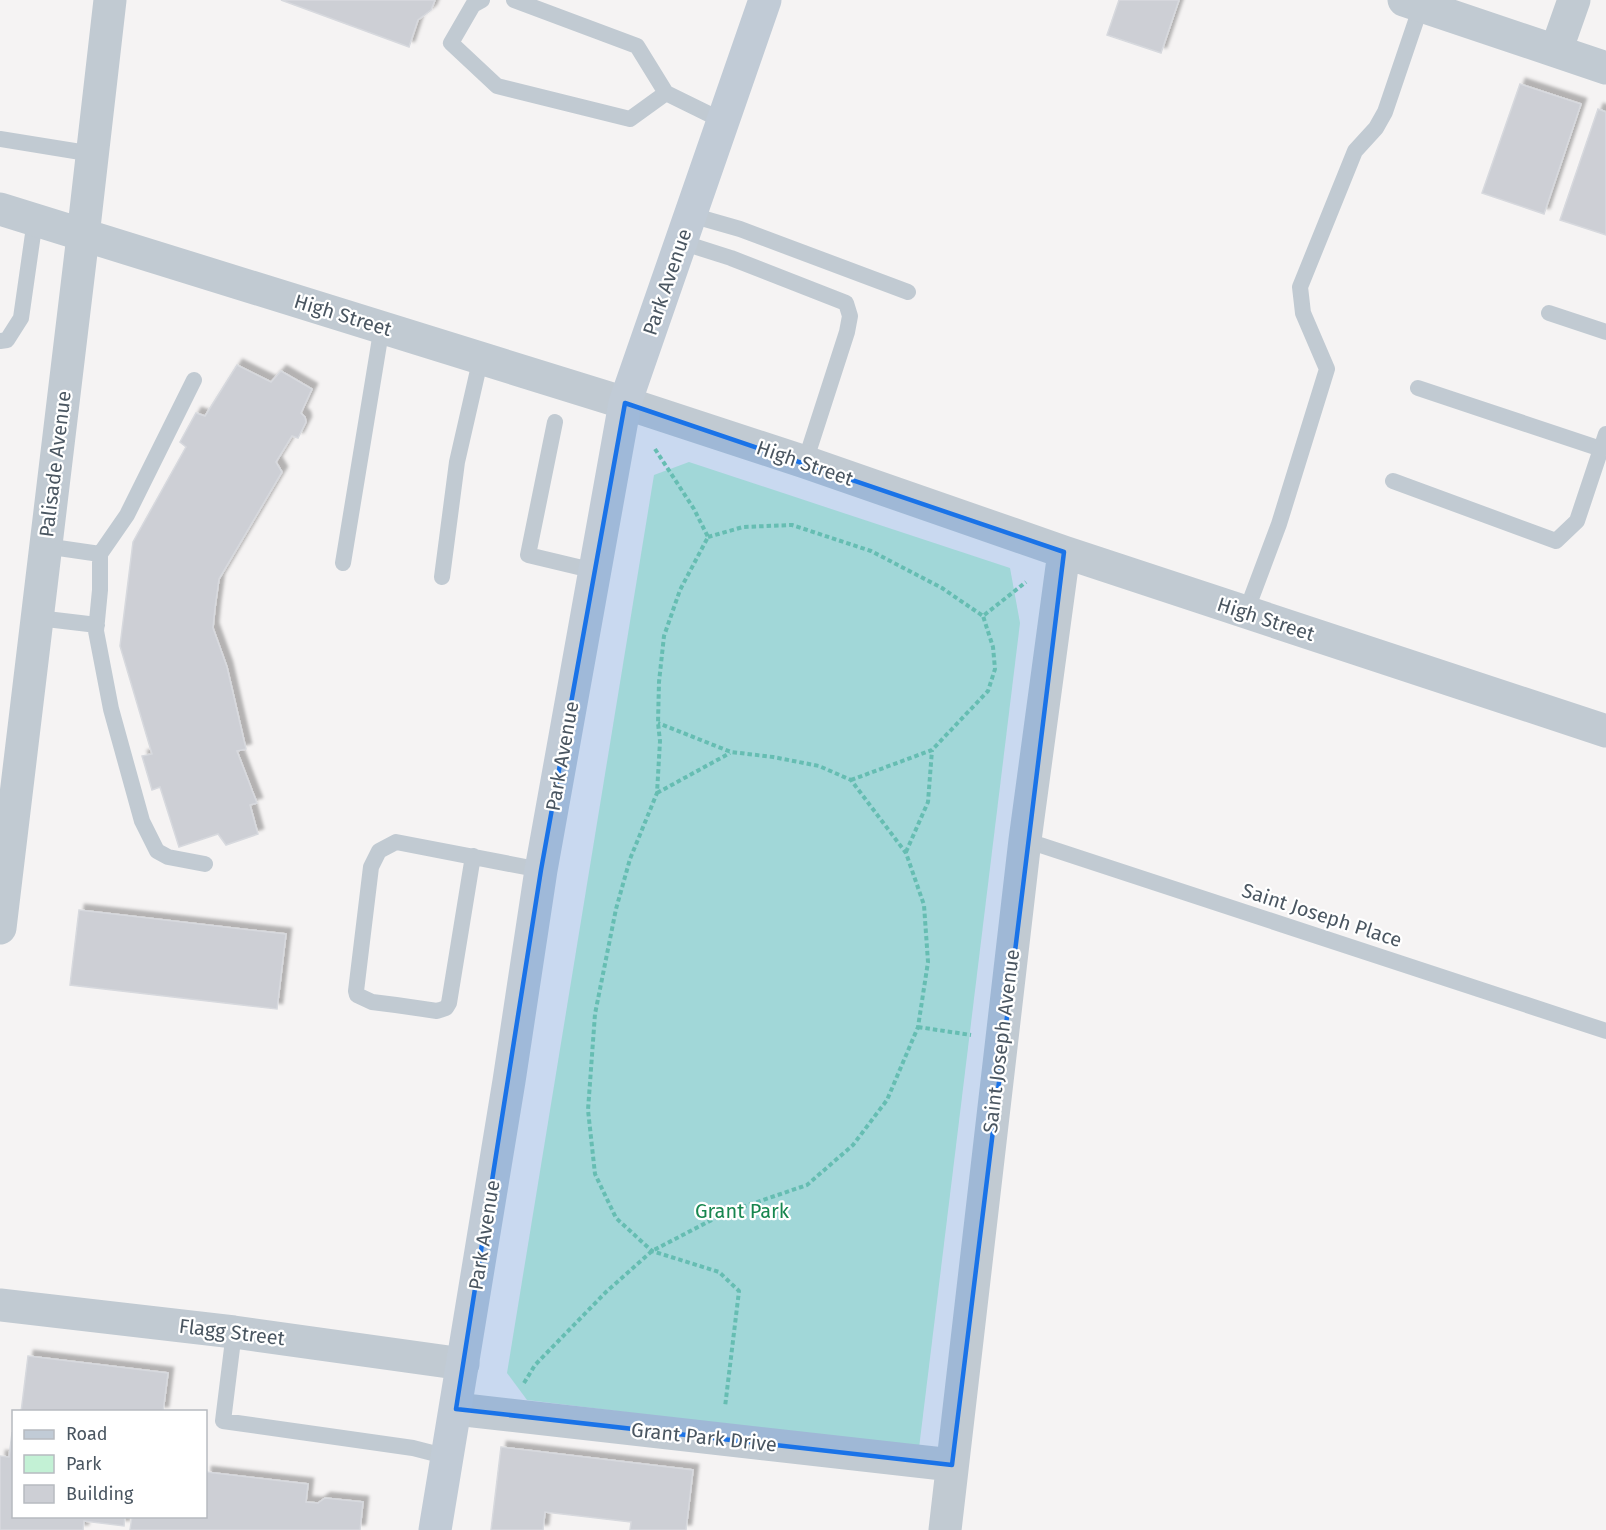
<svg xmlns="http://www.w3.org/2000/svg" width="1606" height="1530" viewBox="0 0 1606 1530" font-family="'Fira Sans',sans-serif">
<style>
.green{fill:#c3f1d5}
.building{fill:#cdcfd5;stroke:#d7d9de;stroke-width:1.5;filter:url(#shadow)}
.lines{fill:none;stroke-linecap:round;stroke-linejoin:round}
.path{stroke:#7ad0a6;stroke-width:4;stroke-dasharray:4.5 3;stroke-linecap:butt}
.lane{stroke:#c1cad2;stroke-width:16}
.street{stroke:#c1cad2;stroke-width:33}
.secondary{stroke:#c1cbd6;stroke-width:33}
.marked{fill:#1a73e8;fill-opacity:0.2;stroke:#1a73e8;stroke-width:4.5;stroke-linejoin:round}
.labels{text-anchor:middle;stroke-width:4.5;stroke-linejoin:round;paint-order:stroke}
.street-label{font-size:20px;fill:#4a5661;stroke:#fff}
.park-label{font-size:20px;fill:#17864f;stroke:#fff}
</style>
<defs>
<filter id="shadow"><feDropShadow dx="5.5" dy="-5.5" stdDeviation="1.5" flood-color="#0004"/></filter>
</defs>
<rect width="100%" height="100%" fill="#f5f3f3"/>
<path class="green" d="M689,462l321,106 10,55 -101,825 -392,-48 -20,-27 147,-898z"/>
<path class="building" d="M281,0h154l-4,10 -13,10 -9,27z
M1119,0h60l-18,53 -54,-18z
M1520,84l61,20 -37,110 -62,-21z
M1598,109l8,3v123l-46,-15z
M237,365l34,17 10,-11 31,18 -11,24 4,4 1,5 -8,16 -6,-2 -16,26 6,10 -63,107 -4,29 -2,20 14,39 19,82 -9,2 20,52 -7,2 8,29 -32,11 -8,-11 -39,13 -19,-60 -8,3 -10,-34 10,-2 -32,-108 13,-104 53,-95 -6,-5 16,-29 9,3z
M79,910l207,24 -9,75 -207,-24z
M28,1356l140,17 -5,39h-142z
M12,1433l2,1v82h111l-1,10 -40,-5 -1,9h-83v-74l9,1z
M501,1447l192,23 -7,60h-56l1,-8 -86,-10 -2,18h-52z
M206,1472l102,12 -2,18 12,1 7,-5 38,4 -3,28h-230l2,-14h74z"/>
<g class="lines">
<path class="path" d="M655,449l39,60 14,28 -28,53 -16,46 -5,46 -1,41 2,18 -3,52 -27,66 -14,50 -21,105 -7,96 7,64 21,44 36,33 67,21 20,19 -14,116
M708,537l35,-10 49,-2 79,26 71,37 41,28 43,-34
M851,780l81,-30 56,-59 7,-22 -2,-22 -10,-31
M657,793l73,-40
M906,852l22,-50 4,-52
M918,1027l53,8
M524,1383l11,-18 71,-73 46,-41 73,-38 82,-28 46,-40 34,-45 31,-73 10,-65 -4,-57 -18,-52 -55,-73 -32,-14 -46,-9 -42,-5 -73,-29"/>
<path class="lane" d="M482,0l-9,5 -22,38 46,43 133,33 36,-26
M514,0l123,46 29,47 57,28
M0,139l93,15
M691,215l49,14 168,63
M681,242l50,16 115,45 4,13 -3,16 -42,130
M1549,313l57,19
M0,341l7,-1 14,-22 14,-98
M1418,388l183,61
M555,422l-27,133 67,16
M1393,481l163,60 21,-20 29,-87
M45,546l55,8v36l-4,41 15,78 31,112 15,30 11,6 37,7
M100,554l27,-39 67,-135
M343,563l39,-237
M442,577l15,-115 24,-105
M1246,612l33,-88 48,-155 -24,-56 -3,-26 55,-136 21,-23 9,-16 36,-106
M38,618l59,7
M1025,840l581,191
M473,856l-24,147 -3,5 -9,3 -41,-6 -24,-3 -15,-7 -1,-4 15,-124 8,-16 17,-9 145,28
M234,1332l-11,89 190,27 35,9"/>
<path class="street" d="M1404,0l202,68
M1556,51l18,-51
M0,209l625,194 180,59 259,90 542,179
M0,928l83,-692 27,-236
M0,1305l234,27 229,32
M456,1409l496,56
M945,1530l80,-690 39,-288"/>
<path class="secondary" d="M435,1530l74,-449 32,-211 84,-467 140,-403"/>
</g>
<path class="marked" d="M625,403l439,149 -112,913 -496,-56 85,-539z"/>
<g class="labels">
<g class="street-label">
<text transform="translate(667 282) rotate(-71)" y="7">Park Avenue</text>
<text transform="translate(343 315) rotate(17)" y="7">High Street</text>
<text transform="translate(805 463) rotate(19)" y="7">High Street</text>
<text transform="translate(55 464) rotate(-83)" y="7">Palisade Avenue</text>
<text transform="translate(1266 619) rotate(18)" y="7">High Street</text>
<text transform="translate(562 756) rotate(-80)" y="7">Park Avenue</text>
<text transform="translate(1322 915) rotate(18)" y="7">Saint Joseph Place</text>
<text transform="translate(1001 1041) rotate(-83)" y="7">Saint Joseph Avenue</text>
<text transform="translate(484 1235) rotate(-81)" y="7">Park Avenue</text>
<text transform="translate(232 1332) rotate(7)" y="7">Flagg Street</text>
<text transform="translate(704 1437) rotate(6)" y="7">Grant Park Drive</text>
</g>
<g class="park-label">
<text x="742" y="1218">Grant Park</text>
</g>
</g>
<rect x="12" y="1410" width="195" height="108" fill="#ffffff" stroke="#b7bbc0" stroke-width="1.5"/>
<rect x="24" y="1430" width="30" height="9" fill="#c1cbd6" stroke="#b7bbc0" stroke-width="1.5"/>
<text x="66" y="1440" font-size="18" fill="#4a5661">Road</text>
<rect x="24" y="1455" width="30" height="18" fill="#c3f1d5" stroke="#b7bbc0" stroke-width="1.5"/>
<text x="66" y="1470" font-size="18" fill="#4a5661">Park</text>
<rect x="24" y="1485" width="30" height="18" fill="#cdcfd5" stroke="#b7bbc0" stroke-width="1.5"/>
<text x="66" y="1500" font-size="18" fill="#4a5661">Building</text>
</svg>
